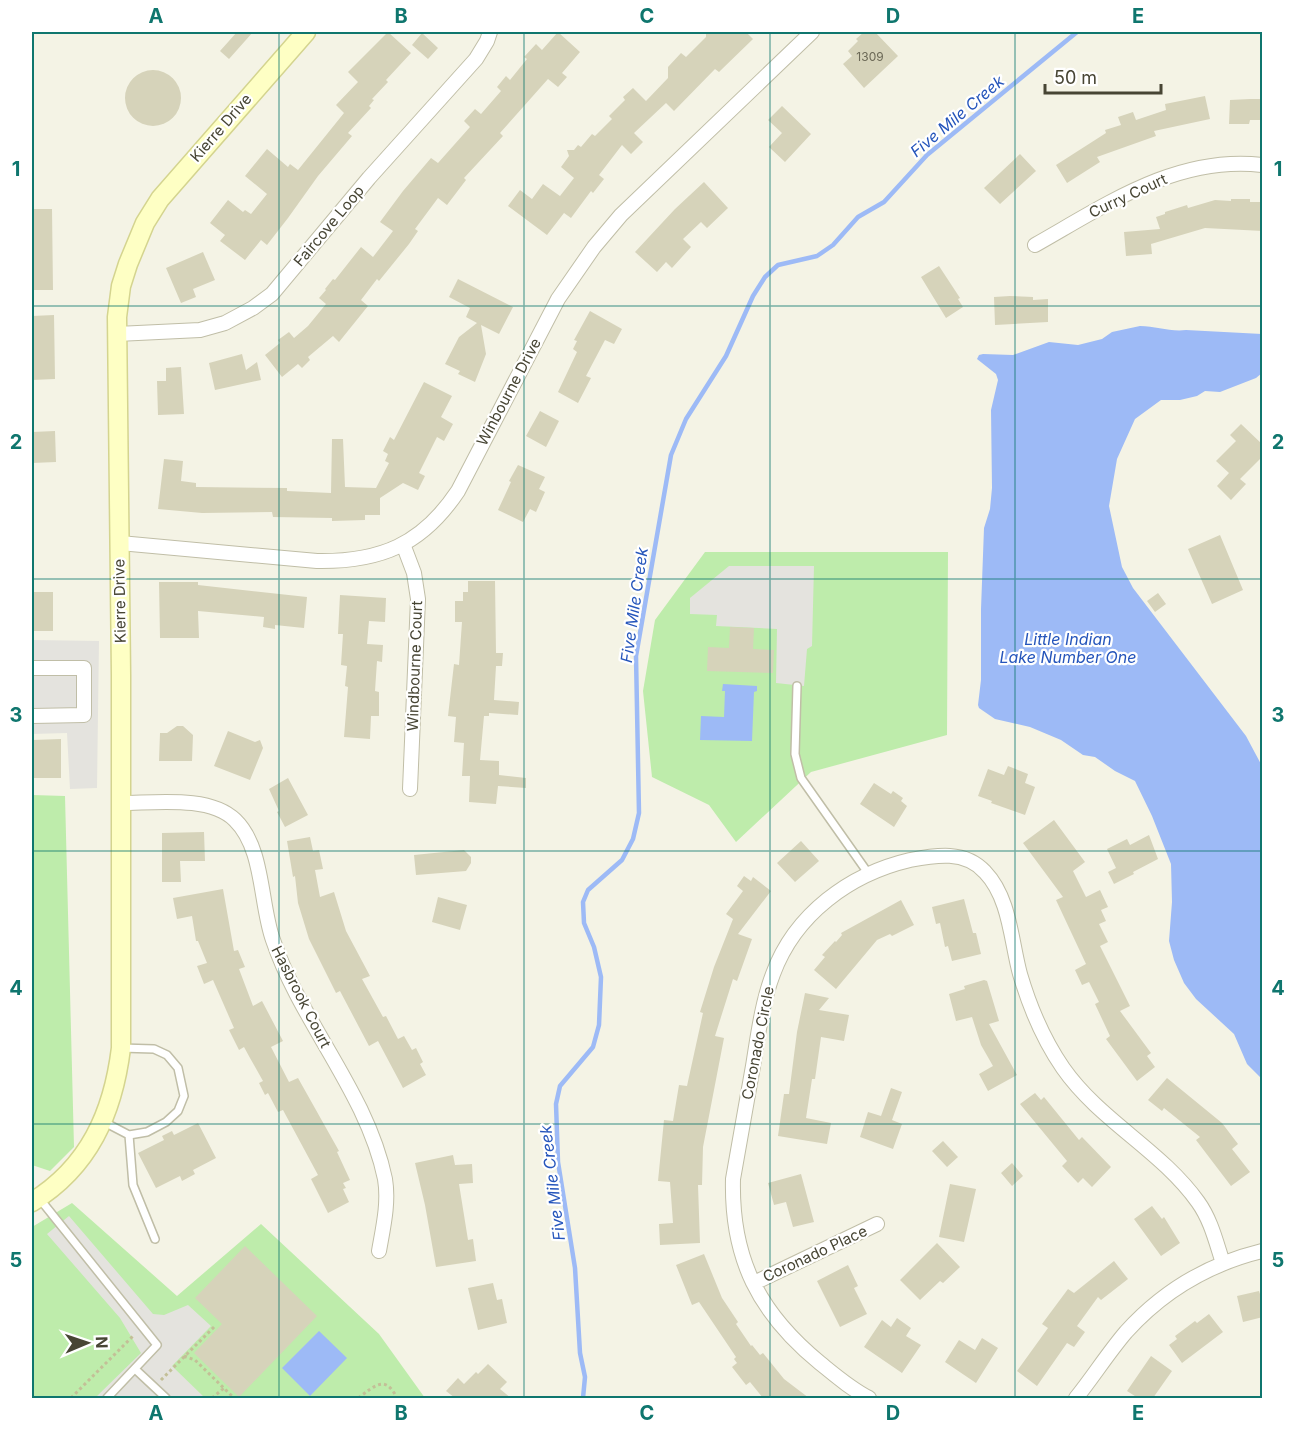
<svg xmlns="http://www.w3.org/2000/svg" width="1294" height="1430" viewBox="0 0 1294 1430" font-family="Inter,sans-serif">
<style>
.green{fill:#beecab}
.parking{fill:#e4e3de}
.water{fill:#9dbaf6}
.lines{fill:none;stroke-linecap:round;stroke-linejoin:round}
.stream{stroke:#9dbaf6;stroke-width:4.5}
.building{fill:#d6d3ba}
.lane-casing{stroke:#c0bea7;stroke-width:10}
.street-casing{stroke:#c0bea7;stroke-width:16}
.secondary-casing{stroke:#d4d48f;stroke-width:21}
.path{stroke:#c3bf97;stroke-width:3;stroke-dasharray:3 3;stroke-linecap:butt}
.lane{stroke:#fff;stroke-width:7}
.street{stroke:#fff;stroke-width:14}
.secondary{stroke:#feffc4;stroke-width:18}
.grid{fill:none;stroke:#0f766e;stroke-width:1.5;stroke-opacity:0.55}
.labels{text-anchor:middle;stroke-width:4.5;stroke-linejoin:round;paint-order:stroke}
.number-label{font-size:12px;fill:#6b6856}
.street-label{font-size:15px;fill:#474534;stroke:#fff}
.water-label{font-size:16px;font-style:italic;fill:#2555bb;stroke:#fff}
.neatline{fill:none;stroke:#0f766e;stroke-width:2}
.grid-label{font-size:20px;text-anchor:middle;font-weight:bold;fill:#0f766e}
</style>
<rect width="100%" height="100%" fill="#f4f3e5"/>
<path class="green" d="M705,552h243l-1,183 -136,37 -75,70 -27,-37 -57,-28 -9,-86 12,-71z
M32,795l33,1 9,351 -24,24 -18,-6z
M72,1203l105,93 84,-72 118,110 46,64h-393v-171z"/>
<path class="parking" d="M729,566h85l-2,80 -5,3 -3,37 -28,-3 1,-54 -61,-3 1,-11 -27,-1v-16z
M32,640l67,1 -2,147 -27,1 -3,-56 -35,1z
M69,1216l84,98 11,1 24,-10 23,21 -39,40 33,32h-110l46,-45 -21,-35 -73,-84z"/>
<path class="water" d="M1140,326c16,0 30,6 46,4l76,4v39l-6,5 -36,14 -15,-1 -8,5 -17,4h-19l-26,19 -18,40 -8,47 13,61 11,21 113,148 16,30v313l-15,-15 -13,-30 -38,-35 -12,-16 -10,-23 -5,-19 3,-39 -1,-38 -19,-48 -17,-35 -20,-10 -20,-14 -12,-2 -22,-15 -31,-13 -35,-8 -16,-11 -1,-3 3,-25v-71l3,-81 6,-19 2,-21 -1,-78 7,-30 -2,-6 -19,-15 2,-4 4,-1 30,1 36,-13 29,3 24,-6 10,-7z
M723,684l34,2v5l-3,1 -2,49 -52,-1 1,-24 23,1 1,-26h-3z
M319,1331l28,27 -37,38 -28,-28z"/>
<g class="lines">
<path class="stream" d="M583,1398l2,-21 -5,-24 -5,-85 -17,-106 -2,-58 4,-18 33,-39 6,-22 2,-48 -7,-30 -10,-24 -1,-21 5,-12 34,-30 11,-21 6,-26 -3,-157 35,-201 15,-36 40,-63 27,-60 12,-19 13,-12 39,-9 16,-11 25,-28 26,-15 43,-47 150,-123"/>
</g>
<path class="building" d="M237,32h16l-24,27 -9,-8z
M388,32l23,21 -25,27 2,2 -16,17 2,1 -5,6 2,2 -23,25 4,3 -34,40 -30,42 -21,27 -6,-5 -16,20 -25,-19 5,-6 -15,-12 18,-23 15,12 2,-2 6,4 16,-20 -22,-18 22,-27 21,18 2,-3 8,6 46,-57 -8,-8 22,-23 -10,-10z
M558,32l22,20 -18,21 5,4 -9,10 -10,-8 -48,54 3,3 -39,42 2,2 -19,25 -9,-7 -23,31 3,2 -9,13 -30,37 -2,-2 -16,21 7,6 -29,36 -6,-6 -25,21 2,3 -8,8 -4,-4 -16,13 -17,-22 15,-12 -2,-3 11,-8 5,6 14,-12 18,-22 -7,-6 7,-8 -1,-1 8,-10 2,1 26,-33 12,10 20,-26 -13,-9 23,-31 28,-33 7,5 32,-36 -6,-6 11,-12 6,5 20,-23 -4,-4 9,-11 4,4 17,-21 -3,-2 12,-13 6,6z
M706,32h40l7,7 -34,33 -4,-3 -41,42 -8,-8 -32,30 9,9 -12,12 -9,-9 -23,30 5,4 -11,14 -2,-2 -20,27 -7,-5 -17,22 -39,-29 12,-16 12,9 11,-15 17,12 14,-18 -13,-11 8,-11 -2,-6h7l4,-5 3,2 11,-13 3,2 17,-17 -3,-3 16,-16 -2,-3 10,-9 13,13 22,-23v-11l13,-14 5,4 20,-20z
M864,32h11l23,24 -34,32 -21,-24 9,-8 -4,-5 10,-10 -2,-2z
M422,33l16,15 -10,11 -16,-14z
M125 98a28 28 0 1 1 56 0a28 28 0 1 1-56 0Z
M1205,96l5,23 -56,12 2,5 -59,21 3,5 -33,21 -11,-18 50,-32 -1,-3 16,-5 -3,-8 15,-5 3,8 30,-10 -1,-6z
M1250,99h13v21h-13l-1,4h-20l1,-24z
M782,106l29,28 -26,28 -16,-15 13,-14 -14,-13z
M1020,154l16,17 -36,33 -16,-16z
M704,182l24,26 -21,20 -6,-6 -18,17 8,8 -19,21 -6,-6 -9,10 -22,-20 40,-43z
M1231,199h19v3h13v29l-58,-3 -54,16 1,10 -26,2 -2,-24 36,-3 -4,-12 9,-3v-2l22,-7 1,3 27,-8 16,1z
M32,209h20l1,81h-21z
M203,252l12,28 -22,9 3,8 -15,6 -15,-35z
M939,266l21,32 -2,1 5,8 -17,11 -25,-41z
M458,279l55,28 -14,27 -18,-9 5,29 -11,28 -17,-8 2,-3 -15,-7 14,-27 18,-14 -11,-6 4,-9 -21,-11z
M1010,296l23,1v3l15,-1v23l-53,3 -1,-28z
M590,311l32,18 -8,15 -9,-4 -19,36 5,2 -13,25 -20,-11 19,-40 -4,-3 4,-8 -3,-1z
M54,315l1,64 -23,1v-64z
M242,354l4,16 11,-8 4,18 -46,10 -6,-27z
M181,367l3,47 -26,1 -1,-34h9v-13z
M424,382l28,14 -11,21 12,7 -9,17 -7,-4 -18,36 6,3 -7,14 -15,-7 -23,15v17h-15v5l-33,1v-3l-59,-1 -1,-5 -70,1 -44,-4 6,-50 19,2 -2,20 15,2v4l91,1v3l44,2 1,-54h11l2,48 31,1 13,-25 -4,-2 3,-7 -5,-3 7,-14 4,3z
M540,411l19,10 -13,26 -20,-11z
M1241,424l22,21v11l-23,23 6,5 -15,16 -14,-14 12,-13 -13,-12 20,-20 -6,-6z
M55,431l1,31 -24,1v-31z
M518,465l27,12 -6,12 6,3 -9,20 -6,-3 -7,13 -25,-12 13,-28 -2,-1z
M1220,535l23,55 -31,14 -24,-55z
M468,581h27l1,72h7l-1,13h-6l-2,34 25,2 -1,13 -29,-2v3h-5l-4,44 19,1v14l27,3v10l-28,-2 -2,18 -27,-2 1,-26h-8l2,-33 -10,-1 2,-25 -8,-1 6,-52 5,1 3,-43h-7v-21h8v-9h5z
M159,582h39v3l109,12 -3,31 -29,-3v4l-12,-2 1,-10 -66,-6 1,27h-39z
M32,592h21v39h-21z
M1158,593l8,11 -11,8 -8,-11z
M340,595l46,3 -1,24 -16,-1 -2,23 16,1 -1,17 -5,-1 -2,30 4,1v24h-8l-1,23 -26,-2 4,-50 -3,-1 2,-20 -6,-1 2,-31h-5z
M730,627l24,1 -1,21 21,1 -1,23 -66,-2 1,-24 21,1z
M177,726h6l10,9 -1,26h-33l1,-28h7z
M228,731l27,11 5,-2 3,8 -13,32 -36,-14z
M61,739v39h-29v-38z
M1008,766l20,8 -3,9 10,4 -10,28 -34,-12 1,-2 -14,-5 10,-27 16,6z
M288,778l20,37 -23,12 -8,-15 2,-1 -10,-22z
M874,783l17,11 2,-3 10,7 -2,3 6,5 -13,21 -34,-23z
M1054,820l31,42 -12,9 13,26 14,-7 8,17 -7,3 5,11 -7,3 9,18 -8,4 30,60 -10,5 31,42 -4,3 8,11 -18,14 -31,-42 4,-3 -15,-32 4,-2 -10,-20 -7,3 -7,-15 11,-6 -30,-64 7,-3 -40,-54z
M204,832l1,29h-25l1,21h-19v-49z
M1149,835l9,24 -25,13 1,2 -20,10 -6,-12 8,-4 -9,-19 20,-10 3,6z
M310,837l3,14 6,-1 4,19 -8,1 5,27 14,-5 12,39 24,45 -8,3 21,38 3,-1 12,23 6,-3 8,14 4,-2 7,14 -3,2 6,11 -23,13 -25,-47 -9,5 -29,-55 -4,2 -27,-54 -11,-36 -3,-27 -2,1 -6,-36z
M801,841l18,20 -24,21 -18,-19z
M464,850l7,7v6l-5,8 -50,4 -2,-20z
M744,876l7,5 2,-4 18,14 -33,43 14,5 -15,42 -4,-2 -18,57 9,2 -21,109 -1,38h-4l2,58 -40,2 -1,-21 14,-1 -3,-41 -12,-1 6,-61 9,1 6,-36 8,1 16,-73 -3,-1 14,-45 19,-48 -7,-5 17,-23 -6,-5z
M223,889l11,62 4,-1 7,17 -6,2 14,37 9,-5 21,40 -12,6 18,35 9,-4 41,73 -2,1 13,28 -7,3 3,5 -3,1 6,13 -21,11 -17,-34 7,-4 -35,-65 -5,2 -10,-19 -3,2 -6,-12 4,-2 -13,-23 -6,-11 -5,3 -10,-20 5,-2 -21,-48 -9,4 -7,-18 10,-3 -9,-22h-2l-4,-25 -15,3 -4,-21z
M438,897l29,8 -7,25 -28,-8z
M964,899l9,34h3l5,21 -29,7 -4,-15 -3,1 -5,-24 -4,1 -4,-17z
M901,900l13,25 -22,11 -2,-2 -13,6 -41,49 -22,-19 11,-13 -3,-2 13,-14 1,1 6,-7 -1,-2z
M984,980l3,1 12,40 -10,3 28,51 -29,16 -9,-17 14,-8 -12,-21 -9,-28 -16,4 -7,-27 16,-5 -1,-3z
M805,993l24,5 -10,12 30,5 -5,26 -23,-4 -6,42h-3l-6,39 25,5 -4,21 -49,-8 6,-42h5l8,-62z
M1167,1078l55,45 16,21 -6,5 18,23 -19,14 -35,-46 4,-3 -36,-29 -2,3 -14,-11z
M891,1088l11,4 -10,28 10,4 -9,25 -33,-12 8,-25 13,4z
M1035,1093l6,7 3,-3 35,43 3,-3 29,30 -19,20 -9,-9 -5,5 -16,-17 5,-5 -47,-57z
M198,1123l18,35 -23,12 2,4 -13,7 -2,-5 -24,12 -18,-35 26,-13 -2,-4 10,-5 2,4z
M943,1141l15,16 -11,10 -15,-16z
M453,1155l2,10 17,-1 1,19 -14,1 9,56 5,-1 3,22 -40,6 -11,-62 -10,-42z
M1012,1163l11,13 -11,10 -11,-13z
M801,1174l13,48 -21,5 -7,-25 -12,3 -6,-22z
M950,1184l26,5 -12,53 -25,-5z
M1152,1206l10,13 2,-2 16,26 -19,13 -27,-37z
M937,1243l23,24 -17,16 -3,-2 -20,19 -20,-20z
M245,1246l72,70 -78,81 -45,-44 28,-29 -27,-26z
M704,1254l18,44 16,24 -2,2 15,22 1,-1 8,10 3,-2 21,26 25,19h-46l-13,-16 -4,3 -14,-18 5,-4 -3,-4 2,-2 -37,-55 -7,3 -16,-40z
M1114,1261l14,18 -27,21 -3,-3 -21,29 8,6 -11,15 -7,-4 -30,43 -20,-15 31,-43 -6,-4 26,-35 6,4z
M848,1265l10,21 -4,2 13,26 -27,13 -23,-46z
M493,1283l4,17 5,-1 5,24 -29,7 -10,-42z
M1259,1291l1,3 3,-1v24l-20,5 -6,-26z
M1209,1314l14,18 -41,31 -13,-18 8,-6 -2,-3 20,-15 2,2z
M897,1318l14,10 -5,8 15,9 -19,28 -38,-26 18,-27 9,7z
M982,1338l16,10 -22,35 -31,-21 14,-22 16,10z
M1151,1356l21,15 -19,27h-15l-11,-7z
M488,1364l19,18 -7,7 11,9h-56l-9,-7 12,-13 6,6 12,-12 2,2z"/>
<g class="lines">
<g class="lane-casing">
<path id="lane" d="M797,686l-2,68 6,24 67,95
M104,1122l25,13 18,-3 19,-10 12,-11 6,-15 -6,-28 -11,-13 -13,-6 -33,-1
M129,1135l4,50 22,54
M39,1198l118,147 -50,53
M135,1369l31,29"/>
</g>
<g class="street-casing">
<path id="street" d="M1035,245c71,-40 142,-90 227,-80
M117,334l83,-4 25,-7 28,-15 19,-14 97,-116 107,-119 11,-18 3,-9
M120,543l197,18c63,1 105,-16 141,-70l100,-192 36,-52 27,-32 191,-183
M403,544l11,29 4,26 -8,190
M32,668h52v47l-52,1
M121,803c33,0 89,-8 114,17 29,28 25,84 38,120 28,83 94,152 112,239 4,24 -2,49 -6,72
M754,1283l123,-59
M869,1398c-18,-9 -33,-22 -49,-35 -61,-50 -89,-104 -87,-184 7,-38 13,-75 20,-113 5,-31 9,-63 20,-92 22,-60 77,-100 137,-114 26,-5 55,-10 75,12 25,26 26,69 35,102 10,34 23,65 43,94 37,53 98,82 135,134 13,18 18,40 25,61
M1076,1398c17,-21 32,-45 50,-66 37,-41 83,-68 136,-81"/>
</g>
<g class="secondary-casing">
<path id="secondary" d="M32,1202c57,-35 81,-89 89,-154v-373l-4,-358 4,-31 7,-22 17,-41 15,-24 146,-167"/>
</g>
<path class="path" d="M184,1356l11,4 39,38
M161,1380l54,-54
M71,1398l62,-62
M212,1398l12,-10
M358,1398c17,-12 27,-24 39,0"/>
<use href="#lane" class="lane"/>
<use href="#street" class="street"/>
<use href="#secondary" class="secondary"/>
</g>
<path class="grid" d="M279,32v1366M524,32v1366M770,32v1366M1015,32v1366M32,306h1230M32,579h1230M32,851h1230M32,1124h1230"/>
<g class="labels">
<g class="number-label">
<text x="870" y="61">1309</text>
</g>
<g class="street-label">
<text transform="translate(221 128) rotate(-49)" y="5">Kierre Drive</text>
<text transform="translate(1128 196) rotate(-25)" y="5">Curry Court</text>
<text transform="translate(329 226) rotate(-50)" y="5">Faircove Loop</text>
<text transform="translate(509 392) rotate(-62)" y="5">Winbourne Drive</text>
<text transform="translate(120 601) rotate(-91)" y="5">Kierre Drive</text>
<text transform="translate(415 666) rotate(-88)" y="5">Windbourne Court</text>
<text transform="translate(301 997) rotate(63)" y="5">Hasbrook Court</text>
<text transform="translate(758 1043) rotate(-79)" y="5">Coronado Circle</text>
<text transform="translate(815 1254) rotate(-25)" y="5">Coronado Place</text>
</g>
<g class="water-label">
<text transform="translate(957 116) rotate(-40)" y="6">Five Mile Creek</text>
<text transform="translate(634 605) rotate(-82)" y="6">Five Mile Creek</text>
<text x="1068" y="645">Little Indian<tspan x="1068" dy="18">Lake Number One</tspan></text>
<text transform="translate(552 1183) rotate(-97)" y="6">Five Mile Creek</text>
</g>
</g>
<rect width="1294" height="1430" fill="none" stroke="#ffffff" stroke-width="66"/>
<g transform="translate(87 1343) rotate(88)" stroke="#ffffff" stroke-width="4.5" paint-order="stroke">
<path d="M0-4.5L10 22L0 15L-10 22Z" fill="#474534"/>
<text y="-9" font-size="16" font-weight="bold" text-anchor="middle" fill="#474534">N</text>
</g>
<path d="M1045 84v9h116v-9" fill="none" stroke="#474534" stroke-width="3"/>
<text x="1054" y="84" font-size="18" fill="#474534" stroke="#ffffff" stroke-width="4.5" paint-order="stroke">50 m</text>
<rect x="33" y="33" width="1228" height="1364" class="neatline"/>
<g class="grid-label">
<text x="156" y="23">A</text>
<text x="401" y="23">B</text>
<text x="647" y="23">C</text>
<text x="893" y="23">D</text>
<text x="1138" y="23">E</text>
<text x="16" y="176">1</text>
<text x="1278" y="176">1</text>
<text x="16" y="449">2</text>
<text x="1278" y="449">2</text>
<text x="16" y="722">3</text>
<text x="1278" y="722">3</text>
<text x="16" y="995">4</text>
<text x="1278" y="995">4</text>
<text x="16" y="1267">5</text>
<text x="1278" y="1267">5</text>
<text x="156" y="1420">A</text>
<text x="401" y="1420">B</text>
<text x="647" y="1420">C</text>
<text x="893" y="1420">D</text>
<text x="1138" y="1420">E</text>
</g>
</svg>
